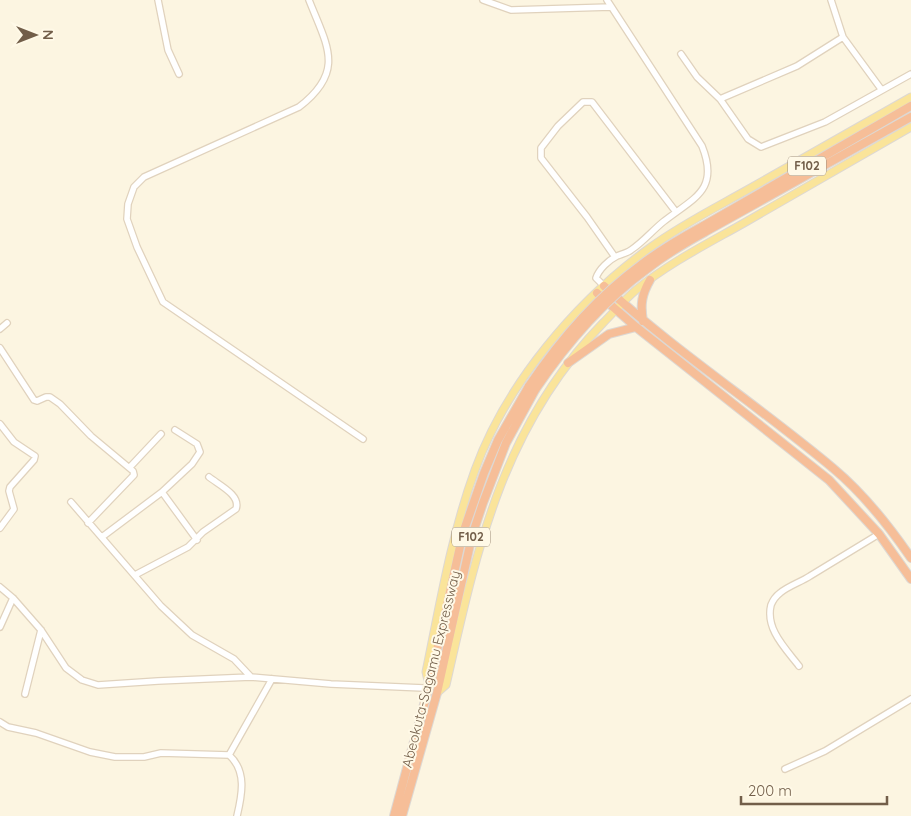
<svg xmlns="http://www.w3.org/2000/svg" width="911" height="816" viewBox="0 0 911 816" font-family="Quicksand,sans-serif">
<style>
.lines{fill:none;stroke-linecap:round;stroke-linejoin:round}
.minor-casing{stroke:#e0d2bd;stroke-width:8}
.major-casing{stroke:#ddd8d3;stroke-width:9}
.highway-casing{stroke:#ddd8d3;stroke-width:10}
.minor{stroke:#fff;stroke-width:5.5}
.major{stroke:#fae49a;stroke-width:7}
.highway{stroke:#f6be98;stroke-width:8}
.highway-bridge-casing{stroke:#ddd8d3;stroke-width:10;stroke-linecap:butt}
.highway-bridge{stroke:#f6be98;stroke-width:8}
.labels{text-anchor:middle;stroke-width:4;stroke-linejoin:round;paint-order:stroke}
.shield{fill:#fff9e7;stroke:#9c8c78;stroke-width:1}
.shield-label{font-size:12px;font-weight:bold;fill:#725e49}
.street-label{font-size:14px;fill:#725e49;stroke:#fff9e7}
</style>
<rect width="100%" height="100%" fill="#fcf5e1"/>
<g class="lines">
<g class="minor-casing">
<path id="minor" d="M158,0l10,50 11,24
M309,0c18,46 37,71 -10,107l-155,70 -10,10 -6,17 -1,15 10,28 26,55 200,137
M483,0l28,10 100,-3
M831,0l12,37 38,52
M681,54l16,23 23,22 28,40 13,8 64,-25 86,-48
M720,99l77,-33 46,-29
M615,257l-28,-40 -46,-59v-10l17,-22 25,-24h9l84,110
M604,286l-8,-8c3,-9 13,-18 21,-22 5,-2 10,-3 14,-6 12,-8 21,-19 32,-28 30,-24 57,-31 39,-76l-95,-146
M0,329l7,-6
M0,348l34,52 3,1 9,-4h4l10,7 31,32 42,35 1,4 -46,48
M0,424l14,18 21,14 -1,4 -24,27 -1,4 5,18 -14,19
M175,430l22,14 3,8 -8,12 -30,28 35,48
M130,467l31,-33
M71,502l90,104 31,29 42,24 17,18
M102,537l60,-45
M135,575l53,-28 15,-15 33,-23c5,-14 -17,-24 -27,-32
M0,587l13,11 28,32 25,38 16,12 16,5 60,-4 93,-4 80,7 93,4 5,-2
M0,627l13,-29
M799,666c-13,-17 -34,-37 -28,-61 2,-5 5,-9 9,-12 8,-7 21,-11 30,-17 23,-14 46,-28 69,-42
M25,694l16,-64
M0,722l8,5 28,6 54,19 25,5h29l17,-4 68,2c18,16 13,40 8,61
M229,755l43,-76
M785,769l40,-18 86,-52"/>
</g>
<g class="major-casing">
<path id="major" d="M429,685l-3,-13c14,-68 25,-136 49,-202 31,-86 102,-170 176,-223 30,-22 64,-39 96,-57 55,-31 110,-62 164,-93
M437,693l9,-8c31,-136 56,-258 157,-362 11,-11 21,-23 33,-33 33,-27 71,-46 108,-67 55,-32 111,-64 167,-96"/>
</g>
<g class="highway-casing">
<path id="highway" d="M703,226l208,-120
M705,232l206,-115
M604,286c72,66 155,120 230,183 30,25 55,57 77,89
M597,293l39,34 193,153 50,54 32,45
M643,321c-3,-17 -1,-27 7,-41
M568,363l41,-29 27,-7
M394,816l35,-130 34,-153 21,-60 14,-33 31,-54
M402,816l35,-123 35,-157 11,-33 23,-60 29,-53"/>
</g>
<use href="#minor" class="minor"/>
<use href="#major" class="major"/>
<use href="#highway" class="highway"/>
<g class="highway-bridge-casing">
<path id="highway-bridge" d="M529,386c31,-46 67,-88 112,-121 19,-15 40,-27 62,-39
M535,390c31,-46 67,-88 112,-121 18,-14 38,-26 58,-37"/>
</g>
<use href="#highway-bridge" class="highway-bridge"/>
</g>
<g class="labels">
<g class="shield">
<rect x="788" y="156.5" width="38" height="19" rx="4"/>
<rect x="452" y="527.5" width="38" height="19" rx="4"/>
</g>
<g class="shield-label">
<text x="807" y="170">F102</text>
<text x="471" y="541">F102</text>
</g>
<g class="street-label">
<text transform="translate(431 669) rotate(-76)" y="5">Abeokuta-Sagamu Expressway</text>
</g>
</g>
<g transform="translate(35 35) rotate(90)" stroke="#fff9e7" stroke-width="4" paint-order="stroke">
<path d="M0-4L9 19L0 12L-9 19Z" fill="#725e49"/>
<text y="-8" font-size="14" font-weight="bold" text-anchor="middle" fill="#725e49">N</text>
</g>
<path d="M741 796v8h146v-8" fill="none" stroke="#725e49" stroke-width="2.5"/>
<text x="748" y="796" font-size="15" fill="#725e49" stroke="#fff9e7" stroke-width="4" paint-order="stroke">200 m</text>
</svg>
